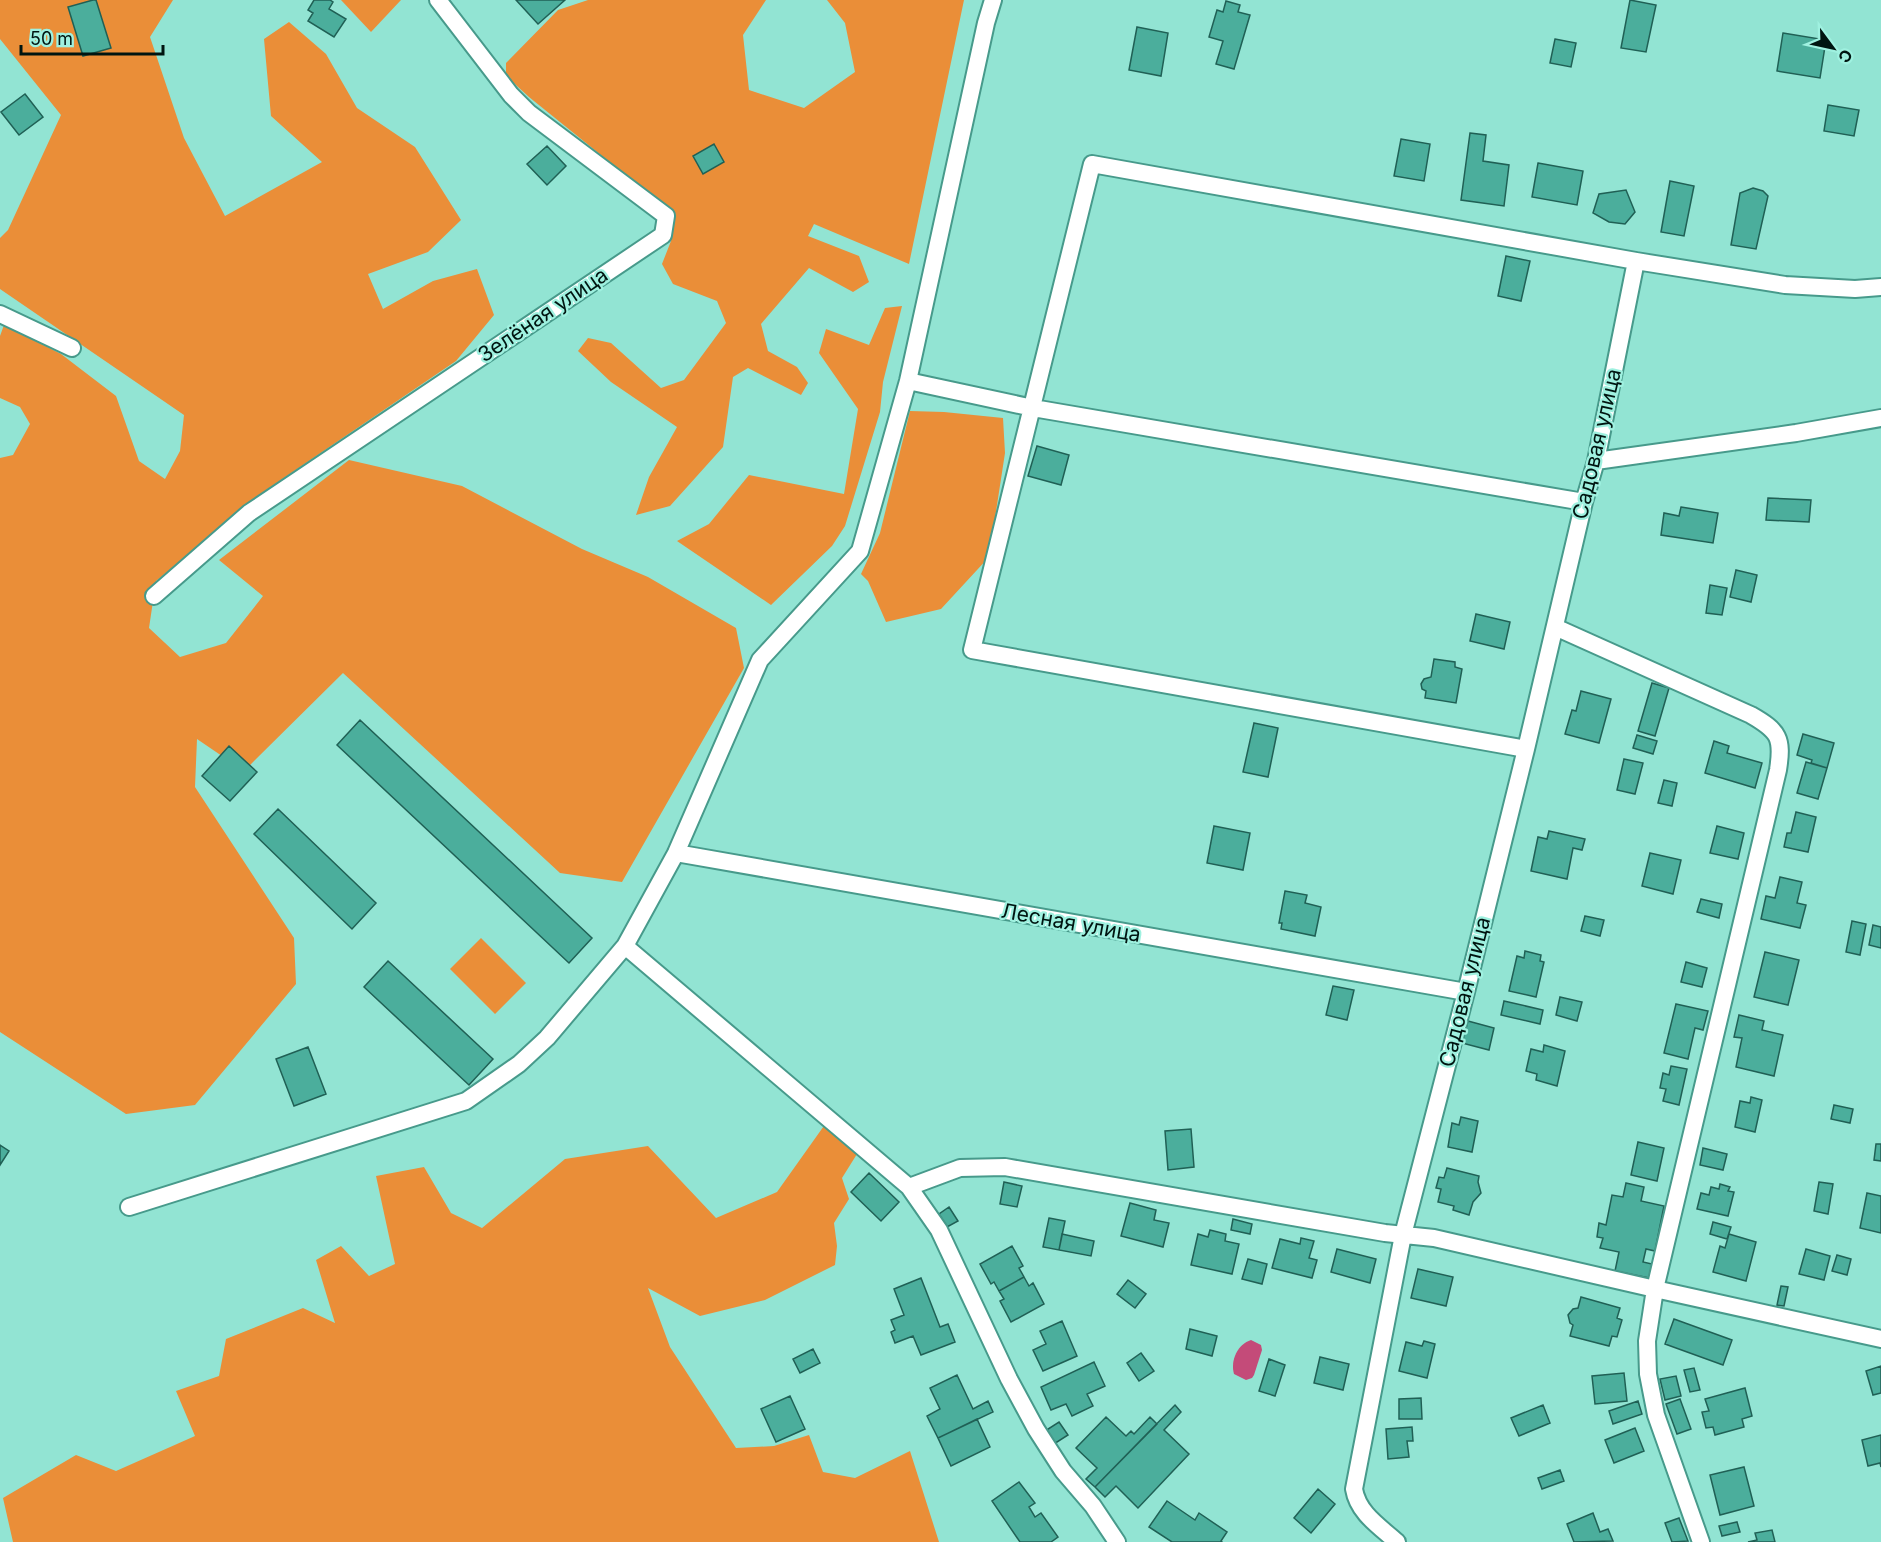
<svg xmlns="http://www.w3.org/2000/svg" width="1881" height="1542" viewBox="0 0 1881 1542" font-family="Inter,sans-serif">
<style>
.green{fill:#ea8e38}
.water{fill:#c44b79}
.building{fill:#4bae9c;stroke:#206055;stroke-width:1.5}
.lines{fill:none;stroke-linecap:round;stroke-linejoin:round}
.minor-casing{stroke:#479a8b;stroke-width:20}
.minor{stroke:#fff;stroke-width:16}
.labels{text-anchor:middle;stroke-width:4.5;stroke-linejoin:round;paint-order:stroke}
.street-label{font-size:21px;fill:#001511;stroke:#9ff1e0}
</style>
<rect width="100%" height="100%" fill="#92e4d3"/>
<path class="green" d="M0,0h173l-23,37 34,101 41,78 97,-54 -51,-46 -7,-77 25,-17 37,32 31,54 58,39 46,73 -33,32 -60,22 15,35 50,-28 44,-12 17,46 -38,46 -190,129 -110,91 -7,47 31,29 46,-14 37,-47 -44,-36 130,-100 113,26 120,63 66,28 88,51 8,40 -122,214 -62,-9 -217,-200 -99,98 -47,-32 -2,48 99,151 2,46 -101,121 -69,9 -126,-82v-574l13,-3 17,-31 -10,-17 -20,-9v-62l4,-11 57,29 55,42 23,65 26,18 15,-28 4,-36 -184,-126v-51l8,-8 53,-115 -61,-76z
M341,0h60l-30,32z
M588,0h178l-23,35 6,55 55,18 51,-36 -10,-49 -18,-23h137l-55,264 -95,-40 -6,12 51,20 10,26 -16,10 -44,-24 -48,56 7,27 29,16 11,16 -7,12 -53,-27 -15,9 -10,70 -53,59 -34,9 13,-38 28,-50 -66,-45 -33,-31 10,-13 23,5 50,45 23,-8 42,-57 -9,-22 -44,-17 -11,-20 9,-23 3,-27 -145,-117 -23,-21v-13l52,-53z
M902,306l-19,76 -3,30 -35,114 -13,20 -61,59 -94,-64 32,-17 40,-49 95,19 14,-85 -39,-56 7,-24 43,16 16,-37z
M910,411l34,1 59,6 2,35 -16,104 -48,52 -55,13 -18,-41 -7,-7 19,-41z
M481,938l45,45 -31,31 -45,-45z
M826,1123l31,31 -15,24 7,21 -15,24 3,23 -2,19 -70,35 -65,16 -52,-28 22,59 66,101 38,-2 35,-11 14,37 32,6 55,-27 29,91h-926l-10,-44 73,-43 40,16 79,-35 -19,-45 43,-15 7,-37 77,-31 32,15 -19,-63 25,-14 28,30 26,-12 -19,-88 48,-9 27,46 31,15 83,-69 83,-13 68,72 61,-26z"/>
<path class="water" d="M1251,1340l10,5 1,5 -8,25 -2,3 -6,2 -12,-6c-4,-14 4,-30 17,-34z"/>
<path class="building" d="M93,0h3l15,48 -28,8 -15,-49z
M314,0h16l3,2 -4,7 17,10 -12,18 -26,-16 5,-8 -5,-3z
M516,0h49l-27,24z
M1630,0l26,5 -10,47 -25,-4z
M1226,1l14,4 -2,7 12,3 -16,54 -18,-5 7,-23 -14,-4 8,-27 6,2z
M1137,27l31,6 -7,43 -32,-6z
M1783,33l43,7 -6,38 -43,-7z
M1555,39l21,4 -5,24 -21,-4z
M25,94l18,23 -24,18 -18,-23z
M1828,105l31,5 -5,26 -30,-5z
M1470,133l16,2 -3,26 26,4 -5,41 -43,-6z
M1401,139l29,5 -6,37 -30,-5z
M714,144l10,18 -21,12 -10,-18z
M547,146l19,20 -19,19 -20,-21z
M1538,163l45,8 -6,34 -45,-8z
M1670,181l24,5 -10,50 -23,-4z
M1753,188l10,3 5,5 -12,53 -25,-4 9,-52z
M1626,190l9,22 -10,12 -16,-2 -16,-9 6,-19z
M1506,256l24,5 -9,40 -23,-5z
M1037,446l32,9 -8,30 -33,-9z
M1768,498l43,2 -2,22 -43,-2z
M1681,507l37,6 -5,30 -52,-8 3,-22 15,3z
M1736,570l21,5 -6,27 -21,-5z
M1710,585l17,3 -5,27 -16,-2z
M1476,614l34,8 -6,27 -34,-8z
M1434,659l21,3v5l7,2 -6,34 -31,-5 1,-7 -4,-2 -1,-5 3,-5 7,-2z
M1652,683l17,5 -14,48 -17,-5z
M1581,691l30,8 -12,44 -34,-9 7,-24 4,1z
M360,720l232,218 -23,25 -232,-218z
M1254,723l24,5 -10,49 -25,-5z
M1803,734l31,9 -7,25 -16,-5 1,-3 -15,-5z
M1637,735l20,6 -4,13 -20,-6z
M1714,741l15,5 -2,7 35,10 -7,25 -50,-15z
M229,746l28,26 -27,29 -28,-25z
M1624,759l19,4 -8,31 -18,-4z
M1806,762l21,6 -9,31 -21,-6z
M1664,780l13,3 -5,23 -14,-3z
M278,809l98,94 -24,26 -98,-95z
M1796,812l20,5 -8,35 -24,-5 3,-14h4z
M1214,826l36,7 -7,37 -36,-7z
M1717,826l27,7 -6,26 -28,-6z
M1549,831l36,8 -3,11 -9,-2 -6,31 -36,-8 7,-34 9,2z
M1650,853l31,7 -8,34 -31,-8z
M1780,877l22,5 -5,21 9,2 -6,23 -39,-9 5,-23 9,2z
M1285,891l22,4 -2,8 16,4 -6,29 -34,-7 1,-6h-3z
M1701,899l21,5 -3,14 -22,-6z
M1585,916l19,4 -4,16 -19,-5z
M1852,921l14,3 -6,31 -14,-3z
M1873,925l8,2v21l-12,-3z
M1525,951l16,4 -1,6 4,1 -8,35 -27,-6 8,-35 7,2z
M1765,952l34,8 -11,45 -34,-8z
M388,961l105,98 -24,26 -105,-98z
M1686,962l21,6 -5,19 -21,-5z
M1333,986l21,4 -7,30 -21,-5z
M1560,997l22,5 -5,19 -21,-6z
M1504,1001l39,9 -3,14 -39,-9z
M1676,1004l32,7 -5,19 -8,-2 -7,31 -24,-6z
M1739,1015l25,6 -2,9 21,5 -9,41 -38,-9 6,-29 -8,-1z
M1468,1021l26,7 -5,22 -27,-7z
M1544,1045l21,6 -8,35 -21,-6 1,-6 -11,-3 5,-22 12,3z
M308,1047l18,47 -32,12 -18,-47z
M1671,1066l16,3 -8,36 -16,-4 3,-12 -6,-1 3,-15 6,2z
M1751,1097l11,3 -7,32 -20,-5 5,-26 10,2z
M1834,1105l19,4 -3,14 -19,-4z
M1461,1117l17,4 -6,31 -24,-5 4,-24 7,2z
M1191,1129l3,38 -26,3 -3,-39z
M1638,1142l26,6 -7,33 -26,-6z
M1876,1144h5v17l-7,-1z
M0,1145l9,6 -9,14z
M1703,1148l24,6 -4,16 -23,-5z
M1447,1168l32,8 -1,6 3,11 -8,9 -4,13 -16,-5 1,-4 -16,-4 3,-13 -5,-1 3,-11 5,1z
M869,1173l30,29 -18,19 -30,-29z
M1004,1182l18,4 -5,21 -17,-3z
M1819,1182l14,2 -5,30 -14,-3z
M1626,1183l18,4 -3,14 23,5 -9,45 -9,-2 -3,13 9,2 -3,14 -34,-7 4,-19 -19,-4 3,-10 -6,-1 2,-14 7,2 6,-30 11,2z
M1720,1184l10,3 -2,4 6,1 -6,24 -31,-7 4,-16 8,2 2,-8 8,2z
M1867,1193l14,3v37l-21,-5z
M1130,1203l26,7 -2,10 15,3 -6,24 -42,-11z
M949,1207l9,14 -11,6 -8,-13z
M1049,1218l16,3 -6,29 -16,-3z
M1233,1219l19,5 -2,10 -19,-4z
M1713,1222l18,5 -4,12 -17,-5z
M1210,1230l16,4 -1,7 14,3 -7,30 -41,-9 7,-31 10,3z
M1062,1234l32,7 -3,15 -32,-6z
M1729,1234l27,8 -10,39 -33,-9 7,-26 5,2z
M1301,1238l13,3 -5,17 8,2 -5,18 -40,-10 8,-29 20,5z
M1012,1246l11,20 -4,2 5,9 -25,14 -5,-9 -3,2 -11,-20z
M1337,1249l39,10 -6,24 -39,-11z
M1806,1249l24,7 -6,24 -25,-6z
M1837,1255l14,4 -4,16 -15,-4z
M1248,1259l19,5 -5,20 -20,-5z
M1418,1269l35,8 -7,29 -35,-8z
M1024,1277l5,9 4,-3 11,21 -33,18 -11,-21 4,-2 -5,-8z
M921,1278l19,49 8,-3 7,18 -34,13 -8,-19 -18,7 -4,-11 4,-2 -4,-10 13,-5 -10,-26z
M1128,1280l18,14 -11,14 -18,-14z
M1781,1286l7,1 -4,19 -7,-1z
M1581,1297l39,11 -3,10 5,2 -5,17 -5,-1 -3,10 -39,-10 3,-11 -3,-2 -2,-8 5,-6 5,-1z
M1674,1319l58,21 -9,25 -58,-21z
M1062,1321l15,35 -34,15 -10,-21 13,-6 -6,-13z
M1190,1329l27,7 -5,20 -26,-7z
M1424,1341l11,3 -8,34 -28,-7 7,-29 16,4z
M813,1349l7,14 -20,10 -7,-14z
M1141,1353l13,18 -15,10 -12,-18z
M1320,1357l29,7 -6,26 -29,-7z
M1269,1359l16,6 -10,31 -16,-5z
M1094,1362l11,24 -18,8 6,12 -21,10 -6,-12 -15,6 -10,-23z
M1881,1366v27l-8,2 -7,-24z
M1694,1368l6,22 -10,2 -6,-22z
M1624,1373l3,28 -32,3 -3,-28z
M957,1375l16,34 15,-8 5,11 -55,26 -11,-22 13,-7 -10,-21z
M1676,1376l5,20 -16,4 -5,-21z
M1745,1388l7,28 -10,3 2,8 -29,8 -2,-8 -7,1 -4,-16 7,-1 -4,-12z
M790,1396l15,33 -29,13 -15,-33z
M1421,1398l1,21h-23v-20z
M1680,1399l11,30 -14,5 -11,-30z
M1638,1401l4,13 -29,10 -4,-13z
M1175,1405l6,7 -17,18 25,24 -51,54 -22,-22 -11,11 -10,-10z
M1543,1405l7,18 -31,13 -8,-18z
M1106,1417l20,19 5,-5 3,3 16,-17 7,7 -62,63 -9,-8 11,-11 -21,-20z
M977,1419l13,28 -39,19 -13,-28z
M1059,1422l9,13 -14,9 -9,-13z
M1412,1427l1,14h-6l2,16 -21,2 -2,-30z
M1635,1428l9,23 -30,12 -9,-23z
M1881,1435v32l-1,-4 -12,3 -6,-26z
M1744,1467l10,39 -34,9 -10,-40z
M1560,1470l4,11 -22,8 -4,-11z
M1019,1482l16,21 -6,4 6,10 6,-4 17,24 -7,5h-31l-28,-41z
M1318,1489l17,15 -24,29 -17,-15z
M1167,1501l28,19 4,-7 28,19 -6,9 1,1h-50l-23,-15z
M1593,1513l7,19 8,-3 5,12 -39,1 -7,-18z
M1679,1518l9,23 -16,1 -7,-19z
M1737,1522l3,10 -18,4 -3,-10z
M1772,1530l3,12h-27l9,-2 -2,-7z"/>
<g class="lines">
<g class="minor-casing">
<path id="minor" d="M0,314l72,34
M908,381l125,27 551,94
M1596,461l200,-28 85,-15
M154,596l95,-83 414,-278 3,-19 -137,-103 -18,-18 -73,-95
M1555,627l196,88c28,16 32,23 27,55l-123,519 -8,52 1,33 8,41 45,127
M1526,749l-554,-99 120,-486 544,97 149,24 70,4 26,-2
M676,853l790,139
M625,946l284,241 30,43 70,149 27,50 27,42 30,35 24,36
M909,1187l51,-19 45,-1 380,66 49,5 221,51 226,50
M129,1207l337,-106 53,-37 28,-26 78,-92 51,-93 84,-193 100,-109 48,-170 78,-358 7,-23
M1397,1542c-18,-16 -39,-29 -43,-53l49,-254 63,-243 60,-243 58,-247 12,-41 40,-200"/>
</g>
<use href="#minor" class="minor"/>
</g>
<g class="labels">
<g class="street-label">
<text transform="translate(543 315) rotate(-34)" y="7">Зелёная улица</text>
<text transform="translate(1597 444) rotate(-77)" y="7">Садовая улица</text>
<text transform="translate(1071 923) rotate(10)" y="7">Лесная улица</text>
<text transform="translate(1465 992) rotate(-76)" y="7">Садовая улица</text>
</g>
</g>
<g transform="translate(1833 48) rotate(123)" stroke="#9ff1e0" stroke-width="4.5" paint-order="stroke">
<path d="M0-4.5L10 22L0 15L-10 22Z" fill="#001511"/>
<text y="-9" font-size="16" font-weight="bold" text-anchor="middle" fill="#001511">С</text>
</g>
<path d="M21 45v9h142v-9" fill="none" stroke="#001511" stroke-width="3"/>
<text x="30" y="45" font-size="18" fill="#001511" stroke="#9ff1e0" stroke-width="4.5" paint-order="stroke">50 m</text>
</svg>
